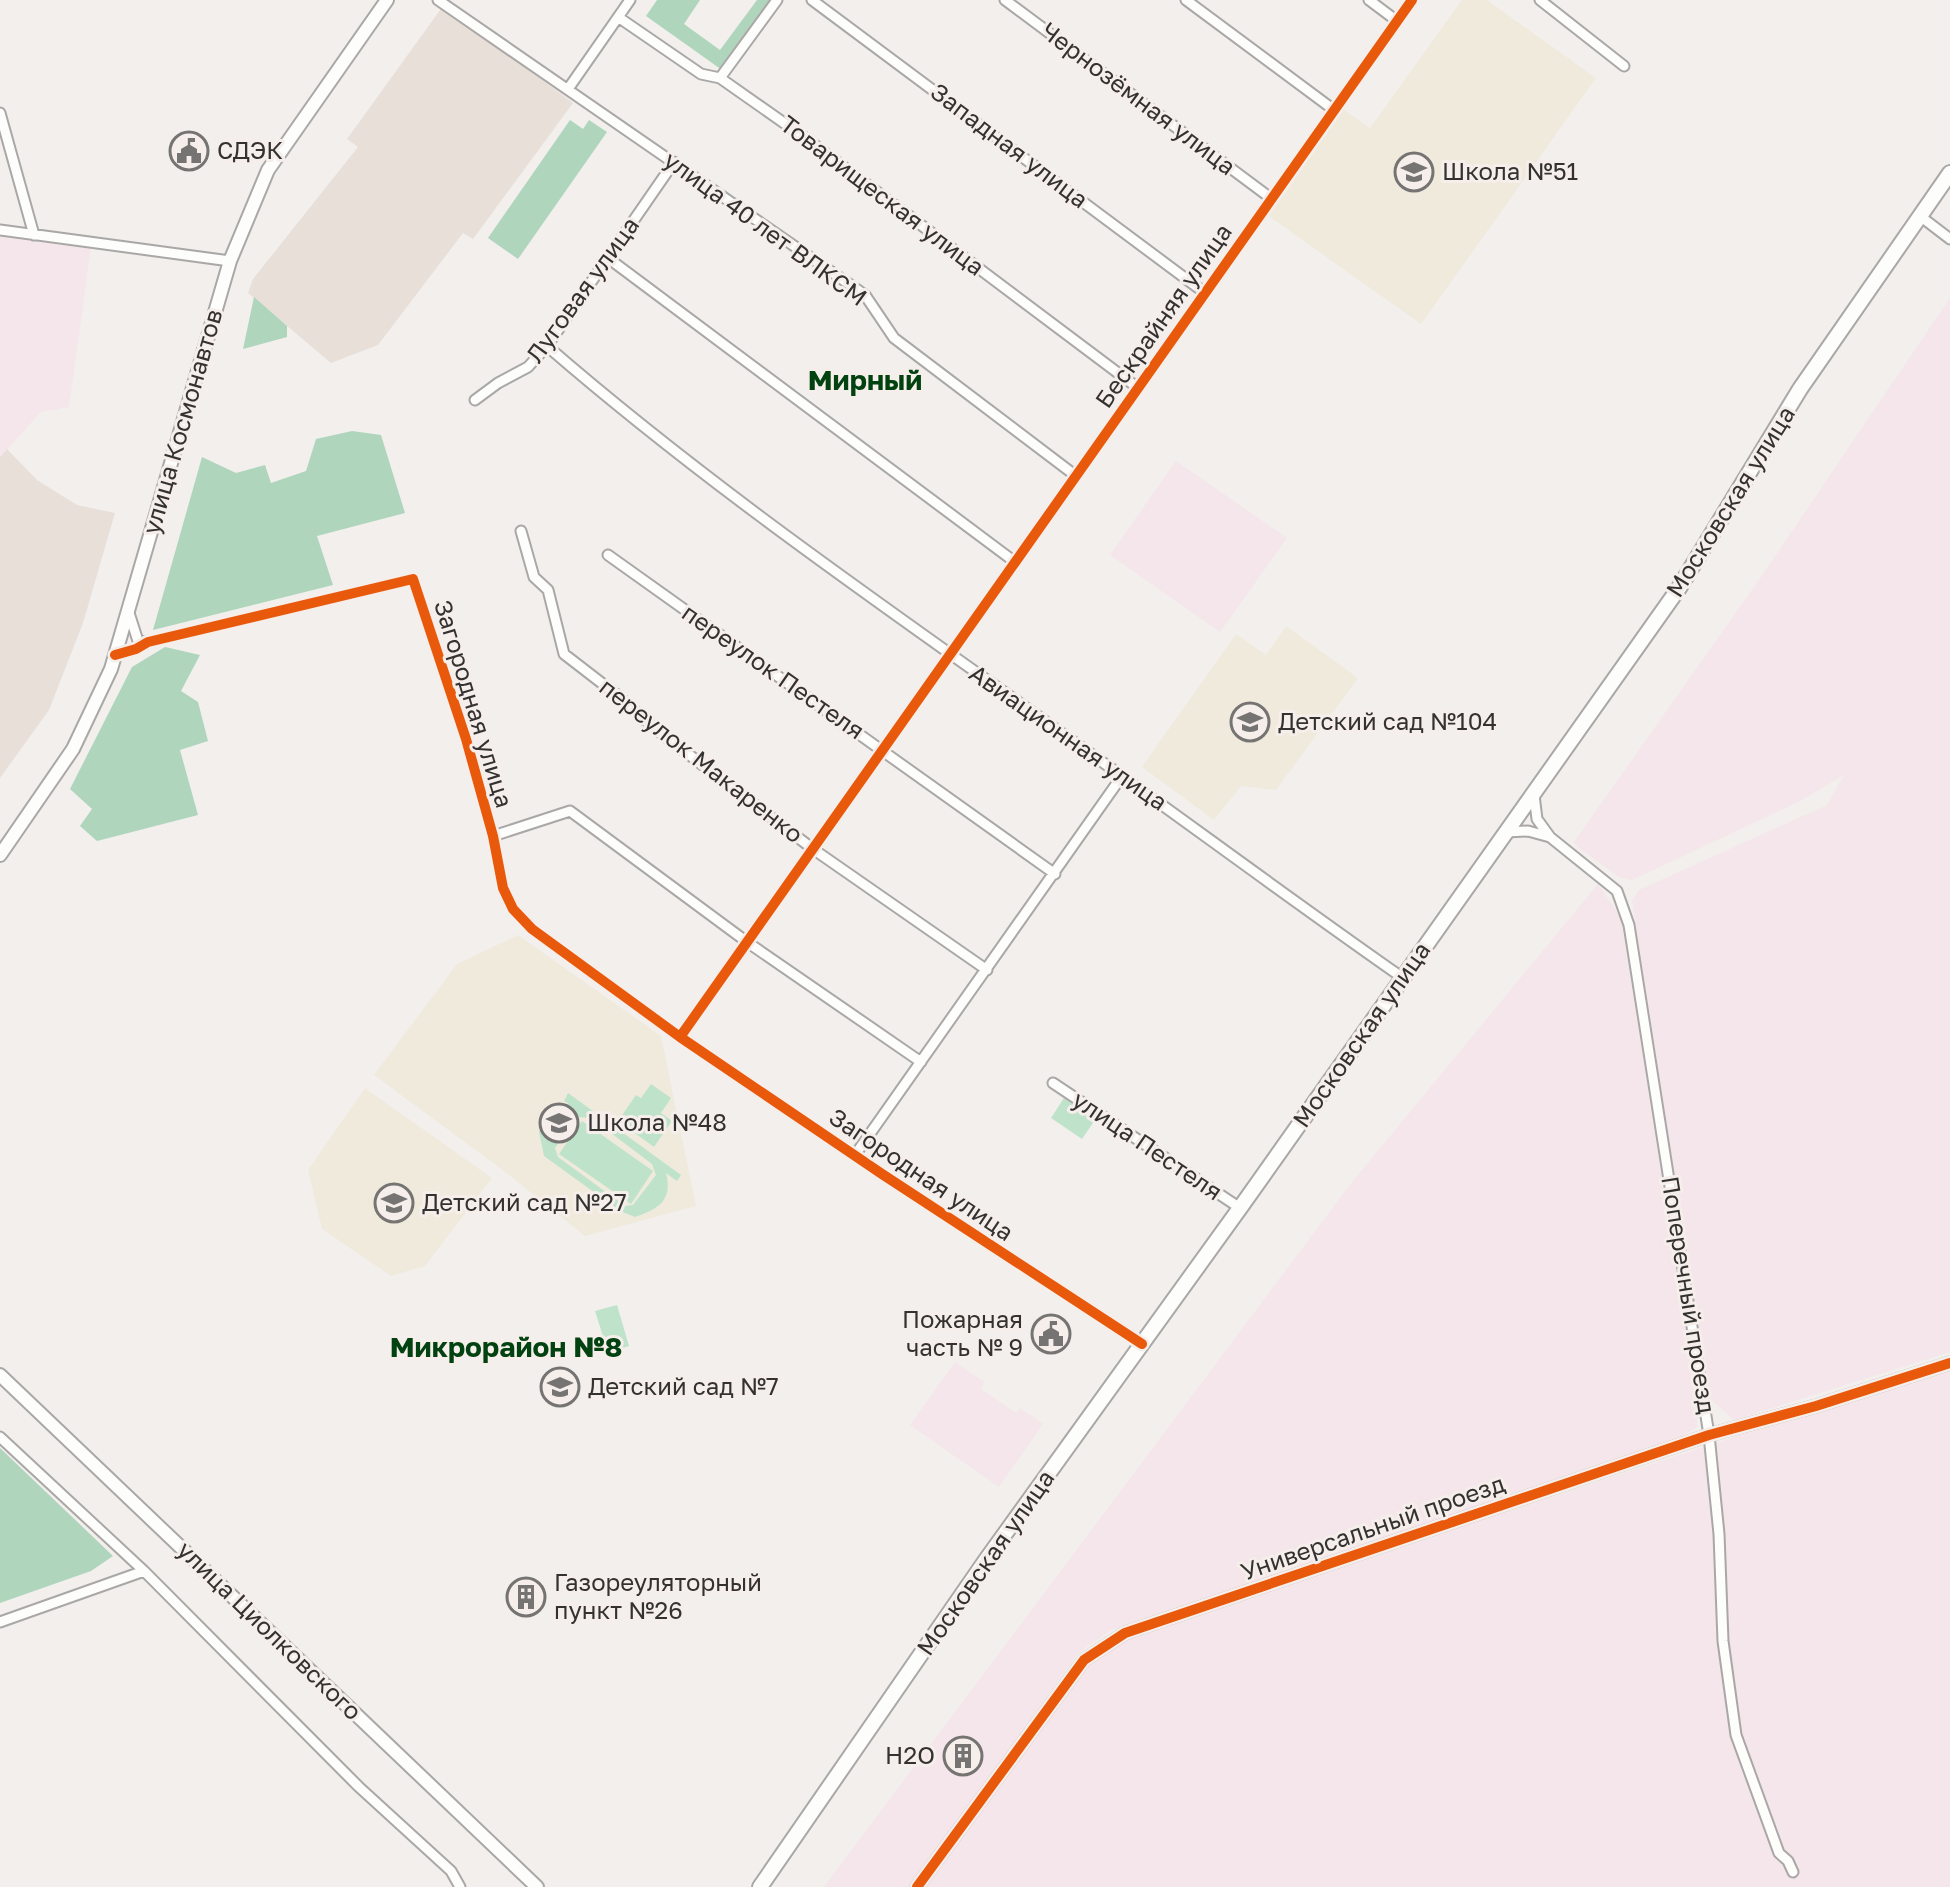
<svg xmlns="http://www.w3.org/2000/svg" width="1950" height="1887" viewBox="0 0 1950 1887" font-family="'Golos Text',sans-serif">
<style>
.built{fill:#e8dfd9}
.industrial{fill:#f4e6eb}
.education{fill:#f0eadd}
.green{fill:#bee3ca;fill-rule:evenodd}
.forest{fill:#afd5bd}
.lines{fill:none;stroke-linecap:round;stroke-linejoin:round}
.minor-casing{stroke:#aaa8a6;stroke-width:13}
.tertiary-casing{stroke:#aaa8a6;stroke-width:15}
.secondary-casing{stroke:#aaa8a6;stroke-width:16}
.primary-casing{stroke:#aaa8a6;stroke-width:18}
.minor{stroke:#fdfdfc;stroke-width:9}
.tertiary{stroke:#fdfdfc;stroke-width:11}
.secondary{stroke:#fdfdfc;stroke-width:12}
.primary{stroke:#fdfdfc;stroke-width:14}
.cycleway-casing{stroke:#f5eeea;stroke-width:15}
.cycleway{stroke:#e8590c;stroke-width:10}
.labels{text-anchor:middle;stroke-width:6;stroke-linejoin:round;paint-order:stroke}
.street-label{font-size:24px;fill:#343230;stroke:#f5eeea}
.poi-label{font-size:24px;fill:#343230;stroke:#f5eeea;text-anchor:start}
.quarter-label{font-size:28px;font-weight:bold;fill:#014210;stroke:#f5eeea}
</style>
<rect width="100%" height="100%" fill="#f2efed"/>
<path class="built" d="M443,6l130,97 -100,136 -10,-6 -85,112 -47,18 -83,-70 5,-14 105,-132 -11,-8z
M7,449l30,31 40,25 38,8 -32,110 -34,87 -49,68v-321z"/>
<path class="industrial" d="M0,235l91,12 -22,160 -28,5 -41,45z
M1950,298v1054l-216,68 -25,-22 -77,-497 7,-11 188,-85 17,-30 -46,27 -166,78 -13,-3 -40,-29 -5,-6 187,-265z
M1176,461l111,77 -67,94 -110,-77z
M1598,884l23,34 76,486v23l-21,14 -565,189 -33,23 -167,234h-87l525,-701z
M955,1362l29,20 -3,7 35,24 4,-5 23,16 -44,63 -89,-62z
M1950,1371v516h-1026l147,-206 38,-32 19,-13 612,-201z"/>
<path class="education" d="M1462,0h25l109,78 -175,246 -154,-109 76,-106 27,19z
M1286,626l72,52 -82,112 -35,-4 -27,34 -72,-53 94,-133 30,21z
M518,935l143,101 35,170 -111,30 -81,-65 -130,-96 83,-111z
M365,1088l127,90 -67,88 -34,10 -69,-47 -14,-59z"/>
<path class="green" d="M651,1084l20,14 -10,15 11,8 -18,26 -36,-26 18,-26 5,3z
M568,1093l113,82 -4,6 -11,-8c7,27 -7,36 -31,44l-15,-6 -76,-55 -5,-24 16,-22 14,-6 -5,-3zM578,1117l13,1 61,46 4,11 -23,30 -8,1 -67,-49 -3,-9z
M1064,1098l31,22 -13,19 -31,-21z
M582,1121l71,50 -22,33 -72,-50z
M617,1305l12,41 -21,6 -13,-41z"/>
<path class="forest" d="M657,0h43l-16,24 36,26 37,-50h15l-50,70 -76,-54z
M570,120l13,9 6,-9 18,12 -89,127 -30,-21z
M254,297l33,29v11l-44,12z
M352,431l29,4 24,78 -88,23 16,49 -180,45 49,-173 34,16 29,-8 6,18 35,-12 10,-32z
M165,647l35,8 -19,36 17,11 10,39 -28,9 18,65 -101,26 -17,-15 12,-17 -22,-20 62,-122z
M0,1448l113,108 -22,15 -91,32z"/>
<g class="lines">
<g class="minor-casing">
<path id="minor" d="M438,0l427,295 29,43 182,138
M812,0l393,293
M1005,0l267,199
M1186,0l148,110
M1369,0l28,21
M1540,0l84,66
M618,17l83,57 19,4 84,59 334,251
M720,78l57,-78
M568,89l62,-89
M0,113l34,122
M1920,216l30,23
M0,230l230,31
M608,258l407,304
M547,346c158,137 332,257 502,378 119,84 235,171 354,254
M475,400l23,-17 30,-16 19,-21 127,-184
M521,531l13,46 14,13 16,64 57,44 29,27 163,124 174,121
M608,555l447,319
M129,613l9,28 10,1
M115,655l21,-6 12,-7 265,-63 53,160 27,97 10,52 10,21 19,20 148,108 202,137 260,170
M1534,795l3,24 13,18 67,54 12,34 80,510 10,99 4,107 13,94 43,118 9,8 5,11
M1506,832l22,-1 22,6
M493,836l77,-25 177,131 174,120
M680,1037l732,-1037
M1053,1083l187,125
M855,1155l267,-379
M0,1437l144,134 215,216 92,84 9,16
M0,1622l144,-51"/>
</g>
<g class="tertiary-casing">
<path id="tertiary" d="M917,1887l167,-227 41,-27 584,-198 107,-29 134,-43"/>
</g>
<g class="secondary-casing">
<path id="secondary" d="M0,855l73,-106 38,-80 119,-408 38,-91 119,-170
M0,1375l537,512"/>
</g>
<g class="primary-casing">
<path id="primary" d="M760,1887l226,-327 254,-352 439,-620 121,-199 150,-216"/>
</g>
<use href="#minor" class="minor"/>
<use href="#tertiary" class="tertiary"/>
<use href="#secondary" class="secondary"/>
<use href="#primary" class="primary"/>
<g class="cycleway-casing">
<path id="cycleway" d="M115,655l21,-6 12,-7 265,-63 53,160 27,97 10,52 10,21 19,20 148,108 202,137 260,170
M680,1037l732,-1037
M917,1887l167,-227 41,-27 584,-198 107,-29 134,-43"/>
</g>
<use href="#cycleway" class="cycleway"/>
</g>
<defs>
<g id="civic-ring" transform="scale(2)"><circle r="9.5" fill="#f5eeea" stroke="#767472" stroke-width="1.5"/><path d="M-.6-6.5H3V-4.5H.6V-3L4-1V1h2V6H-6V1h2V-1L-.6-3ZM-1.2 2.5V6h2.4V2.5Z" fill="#767472"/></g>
<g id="school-ring" transform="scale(2)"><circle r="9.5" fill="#f5eeea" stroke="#767472" stroke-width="1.5"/><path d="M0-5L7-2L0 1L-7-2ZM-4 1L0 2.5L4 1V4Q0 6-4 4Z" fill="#767472"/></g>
<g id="building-ring" transform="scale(2)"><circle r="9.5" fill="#f5eeea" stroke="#767472" stroke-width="1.5"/><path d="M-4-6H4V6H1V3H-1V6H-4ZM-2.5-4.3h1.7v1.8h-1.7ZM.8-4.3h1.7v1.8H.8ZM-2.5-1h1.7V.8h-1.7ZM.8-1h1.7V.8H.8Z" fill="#767472"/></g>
</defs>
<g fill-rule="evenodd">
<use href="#civic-ring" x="189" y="151"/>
<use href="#school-ring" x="1414" y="172"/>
<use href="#school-ring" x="1250" y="722"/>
<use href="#school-ring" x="559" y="1123"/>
<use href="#school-ring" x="394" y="1203"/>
<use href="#civic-ring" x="1051" y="1334"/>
<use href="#school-ring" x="560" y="1387"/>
<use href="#building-ring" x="526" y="1597"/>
<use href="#building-ring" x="963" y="1756"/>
</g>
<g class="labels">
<g class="street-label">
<text transform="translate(1138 99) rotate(37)" y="8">Чернозёмная улица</text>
<text transform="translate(1009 146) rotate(37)" y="8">Западная улица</text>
<text transform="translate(882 196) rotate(37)" y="8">Товарищеская улица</text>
<text transform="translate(765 229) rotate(36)" y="8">улица 40 лет ВЛКСМ</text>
<text transform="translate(583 290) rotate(-54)" y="8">Луговая улица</text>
<text transform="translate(1164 316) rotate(-55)" y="8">Бескрайняя улица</text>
<text transform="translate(183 422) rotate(-74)" y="8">улица Космонавтов</text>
<text transform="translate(1731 502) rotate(-58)" y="8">Московская улица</text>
<text transform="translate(773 672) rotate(35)" y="8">переулок Пестеля</text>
<text transform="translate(473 704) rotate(73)" y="8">Загородная улица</text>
<text transform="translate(1068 738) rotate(35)" y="8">Авиационная улица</text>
<text transform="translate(701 761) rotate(38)" y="8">переулок Макаренко</text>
<text transform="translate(1362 1035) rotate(-55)" y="8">Московская улица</text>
<text transform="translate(1147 1146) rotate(34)" y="8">улица Пестеля</text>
<text transform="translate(921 1175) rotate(34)" y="8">Загородная улица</text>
<text transform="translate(1688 1295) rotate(81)" y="8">Поперечный проезд</text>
<text transform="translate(1373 1528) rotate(-19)" y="8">Универсальный проезд</text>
<text transform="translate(986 1563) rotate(-55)" y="8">Московская улица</text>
<text transform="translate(269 1631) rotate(44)" y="8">улица Циолковского</text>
</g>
<g class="poi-label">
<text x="217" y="159">СДЭК</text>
<text x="1442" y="180">Школа №51</text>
<text x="1278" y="730">Детский сад №104</text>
<text x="587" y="1131">Школа №48</text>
<text x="422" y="1211">Детский сад №27</text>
<text x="1023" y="1328" text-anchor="end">Пожарная<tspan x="1023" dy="28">часть № 9</tspan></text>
<text x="588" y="1395">Детский сад №7</text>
<text x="554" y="1591">Газореуляторный<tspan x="554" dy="28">пункт №26</tspan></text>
<text x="935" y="1764" text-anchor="end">Н2О</text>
</g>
<g class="quarter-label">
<text x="865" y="390">Мирный</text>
<text x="506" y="1357">Микрорайон №8</text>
</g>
</g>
</svg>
